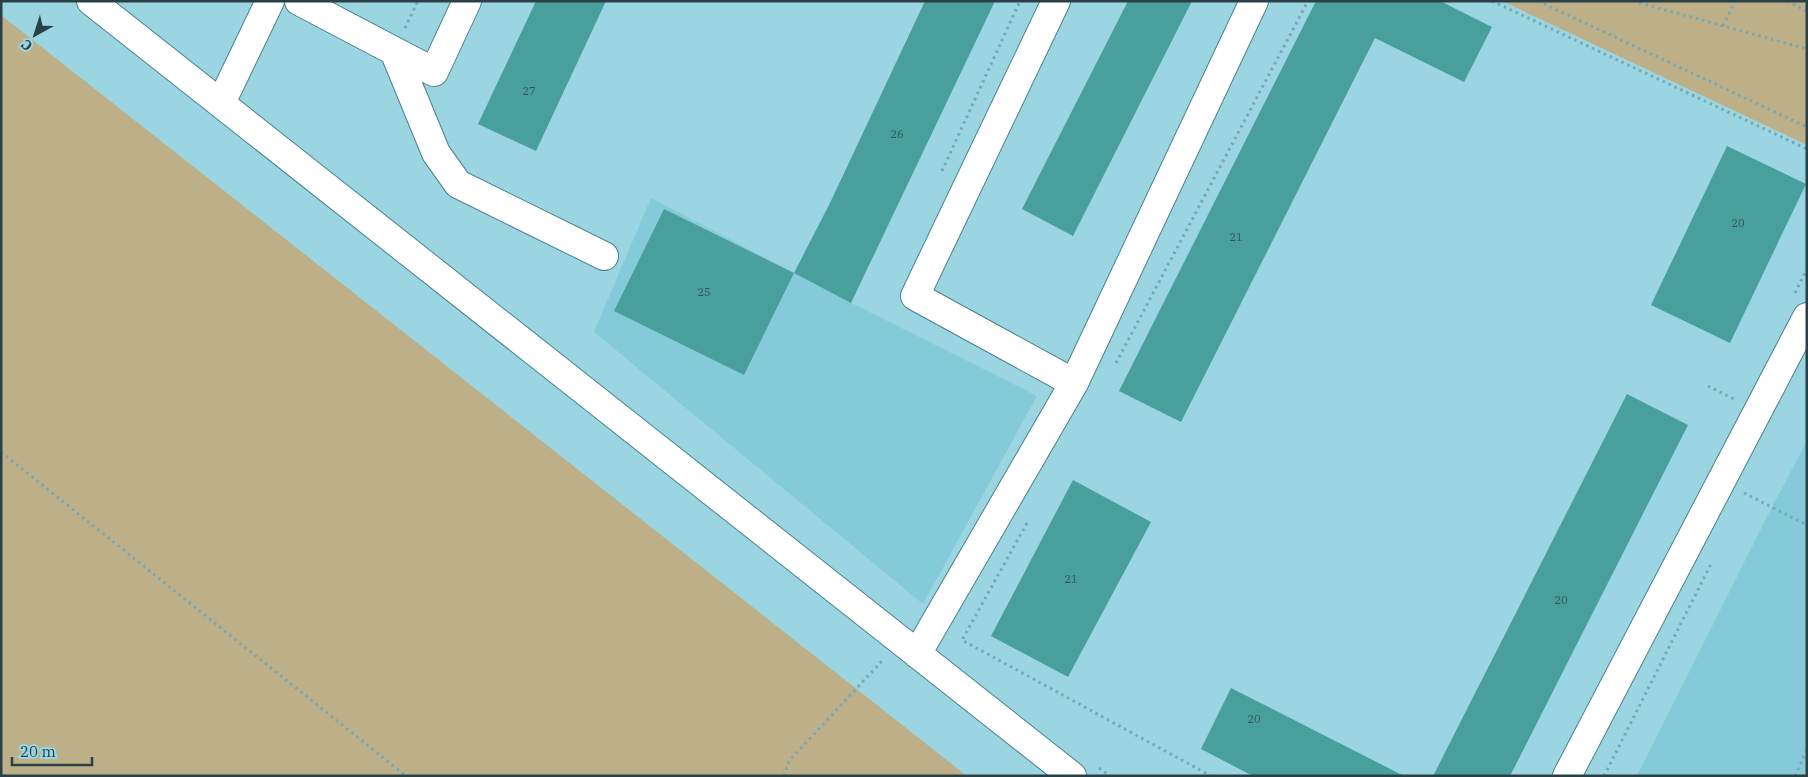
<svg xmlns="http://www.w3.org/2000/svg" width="1808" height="777" viewBox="0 0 1808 777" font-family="'IBM Plex Serif',serif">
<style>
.built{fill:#85cad8}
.green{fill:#bdb089}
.building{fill:#489f9c}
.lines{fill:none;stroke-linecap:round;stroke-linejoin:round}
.minor-casing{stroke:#49828d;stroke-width:30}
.path{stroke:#78a8b2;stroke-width:3;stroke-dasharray:2.5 4;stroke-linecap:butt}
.minor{stroke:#fff;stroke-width:28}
.labels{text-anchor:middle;stroke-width:5;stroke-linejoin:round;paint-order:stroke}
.number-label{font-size:11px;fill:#31585c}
</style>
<rect width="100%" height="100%" fill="#9ad5e1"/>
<path class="built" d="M651,198l200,105 186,93 -114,208 -329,-272z
M1807,441v335h-170l135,-269z"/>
<path class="green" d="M1502,1h305v144z
M1,15l966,761h-966z"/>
<path class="building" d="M536,1h70l-70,150 -58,-27z
M925,1h70l-144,302 -57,-30 36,-70z
M1128,1h64l-119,235 -51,-27z
M1316,1h124l52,26 -28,55 -89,-44 -194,384 -62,-31z
M1727,146l79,38 -76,159 -79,-38z
M664,209l130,64 -50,102 -130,-64z
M1627,394l61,31 -178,351h-77z
M1073,480l78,42 -83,155 -77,-41z
M1231,688l173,88h-151l-52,-27z"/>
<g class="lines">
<g class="minor-casing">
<path id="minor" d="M91,1l981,775
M299,1l135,71 33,-71
M1056,1l-141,295 159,87
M394,51l42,102 22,31 146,72
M221,103l49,-102
M917,654l157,-271 180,-382
M1567,776l240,-459"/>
</g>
<path class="path" d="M1492,1l315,148
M1538,1l269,126
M1633,1l174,48
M1787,1l20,10
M1723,26l12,-25
M405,28l13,-27
M942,171l78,-170
M1795,293l12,-24
M1116,363l192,-362
M1708,386l26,13
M1,452l405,324
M1744,493l63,32
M1027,523l-65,117 249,136
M1099,768l11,8
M784,776l5,-15 93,-100
M1604,776l108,-214
M1795,776l12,-26"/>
<use href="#minor" class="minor"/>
</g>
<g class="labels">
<g class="number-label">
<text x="529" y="95">27</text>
<text x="897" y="138">26</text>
<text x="1738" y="227">20</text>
<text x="1236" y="241">21</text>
<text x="704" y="296">25</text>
<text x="1071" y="583">21</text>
<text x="1561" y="604">20</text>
<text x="1254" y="723">20</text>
</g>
</g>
<rect width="1808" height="777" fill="none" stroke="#294146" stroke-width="5"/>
<g transform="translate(35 35) rotate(219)" stroke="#9ad5e1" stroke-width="4" paint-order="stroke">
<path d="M0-4L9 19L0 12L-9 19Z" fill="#294146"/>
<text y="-8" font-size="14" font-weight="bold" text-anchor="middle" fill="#294146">С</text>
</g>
<path d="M12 757v8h80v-8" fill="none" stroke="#294146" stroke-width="2.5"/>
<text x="20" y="757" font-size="15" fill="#294146" stroke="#9ad5e1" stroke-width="4" paint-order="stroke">20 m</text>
</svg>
